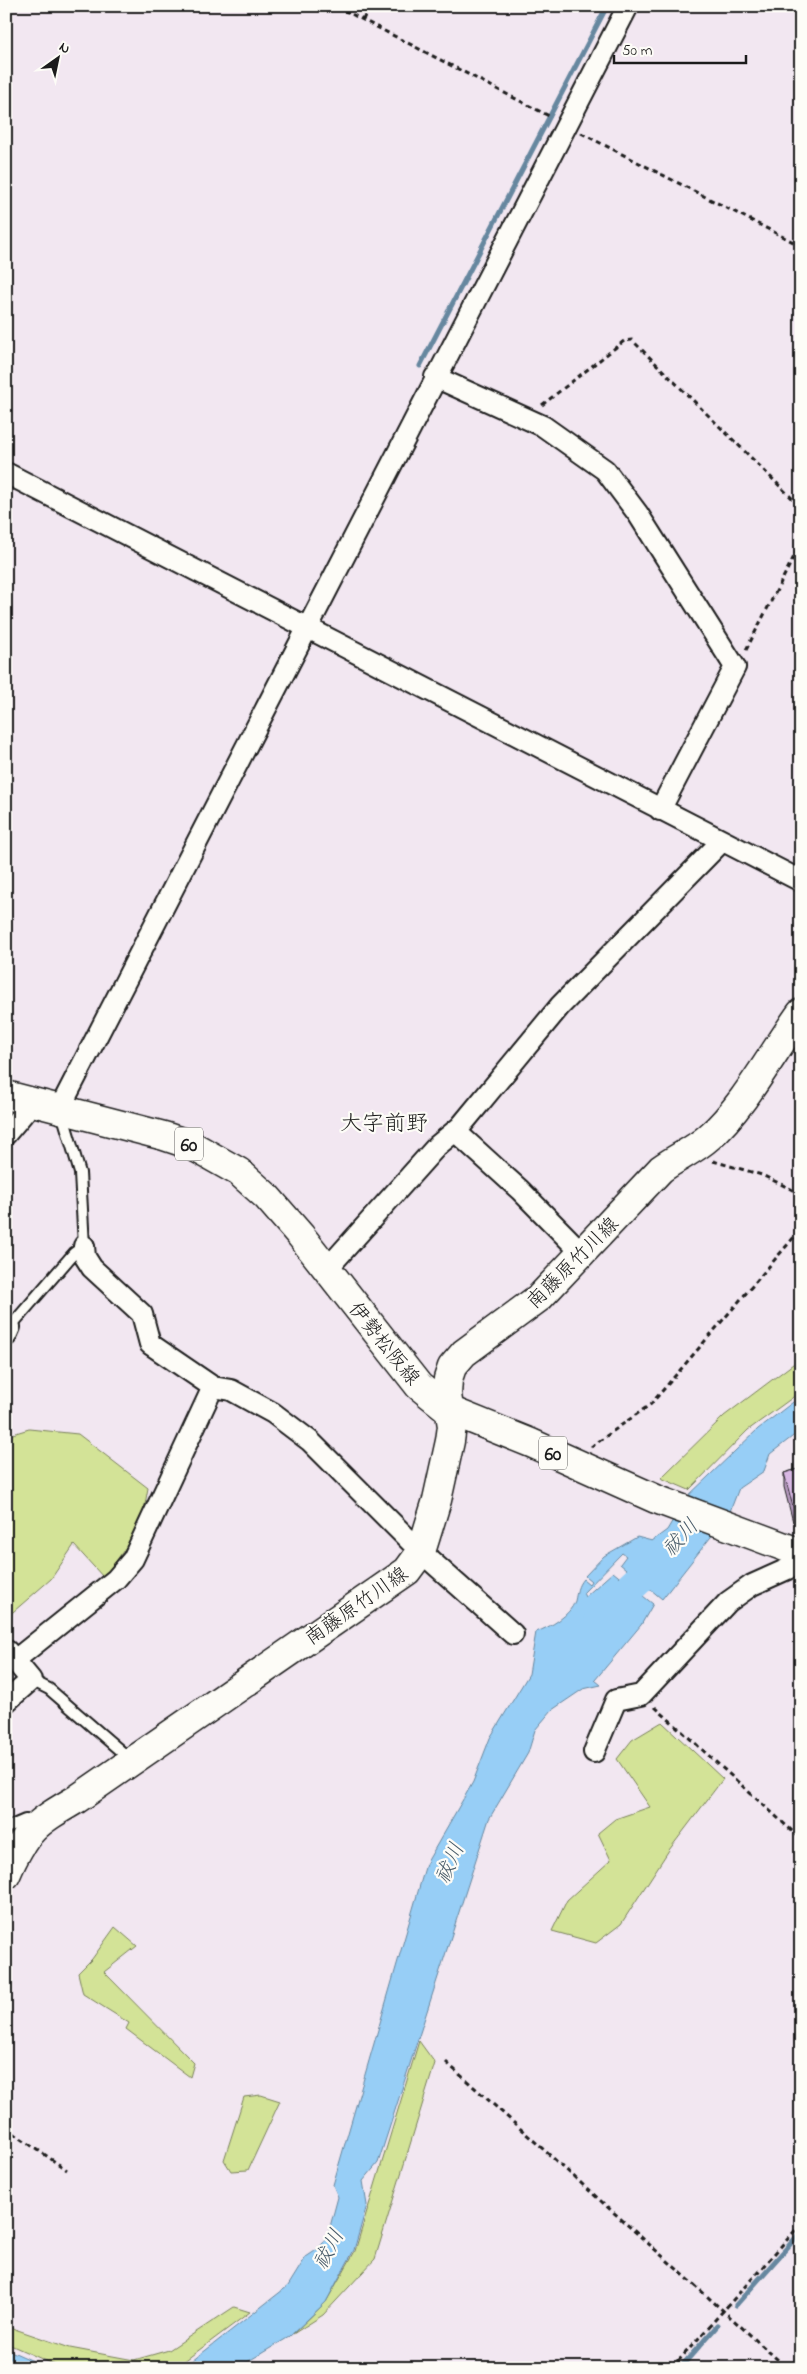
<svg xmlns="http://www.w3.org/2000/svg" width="807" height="2374" viewBox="0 0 807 2374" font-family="'Indie Flower','Klee One',sans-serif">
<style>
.green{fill:#d3e397;stroke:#78805a}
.water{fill:#97cef6;stroke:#66879f}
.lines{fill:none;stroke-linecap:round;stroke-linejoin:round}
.stream{stroke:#66879f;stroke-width:5}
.river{stroke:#97cef6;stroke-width:31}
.service-casing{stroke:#1c1c1c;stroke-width:14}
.minor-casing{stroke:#1c1c1c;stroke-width:24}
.secondary-casing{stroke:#1c1c1c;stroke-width:31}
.primary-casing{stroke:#1c1c1c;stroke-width:31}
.path{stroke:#1c1c1c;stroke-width:3;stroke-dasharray:5 4;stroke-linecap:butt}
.service{stroke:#fdfcf7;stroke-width:10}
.minor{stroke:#fdfcf7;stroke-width:20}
.secondary{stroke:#fdfcf7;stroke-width:28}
.primary{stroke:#fdfcf7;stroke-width:28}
.wall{fill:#ba9dc3;stroke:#1c1c1c}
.shaded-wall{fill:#97809f;stroke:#1c1c1c}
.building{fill:#d8b7e3;stroke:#1c1c1c}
.labels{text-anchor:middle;stroke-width:4.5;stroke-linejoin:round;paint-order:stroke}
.shield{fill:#fdfcf7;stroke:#605f5e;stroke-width:1}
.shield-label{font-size:19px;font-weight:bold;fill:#1c1c1c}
.street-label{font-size:20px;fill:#1c1c1c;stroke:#fdfcf7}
.water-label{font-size:21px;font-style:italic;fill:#475a68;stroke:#fdfcf7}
.quarter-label{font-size:22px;fill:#1c1c1c;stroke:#fdfcf7}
</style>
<rect width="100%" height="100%" fill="#f2e7f1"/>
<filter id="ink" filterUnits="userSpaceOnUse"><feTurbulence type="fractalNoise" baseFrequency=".02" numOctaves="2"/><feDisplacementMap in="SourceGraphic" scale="10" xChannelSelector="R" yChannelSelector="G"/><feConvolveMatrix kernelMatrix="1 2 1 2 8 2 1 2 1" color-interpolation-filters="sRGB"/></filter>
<g filter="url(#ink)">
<path class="green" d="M801,1358v31l-9,9 -44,32 -59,60 -28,-12 63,-62z
M29,1429l49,5 70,54 -7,38 -37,52 -30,-33 -23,34 -45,39v-182z
M662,1722l61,57 -54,71 -48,74 -25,19 -44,-12 15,-31 44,-40 -13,-27 17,-14 35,-12 -33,-48 15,-19z
M115,1927l22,19 -33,26 90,91 -4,14 -64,-48 3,-6 -46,-29 -5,-21 14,-14z
M419,2041l16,22 -60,196 -52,56 -30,19 33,-32 29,-51z
M261,2095l19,6 -32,69 -17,1 -7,-11 20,-63z
M234,2307l16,5 -75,56h-113l-56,-25v-17l64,22 64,12 35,-10z"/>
<path class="water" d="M801,1396v34l-31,24 -6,17 -25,17 -10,26 -67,85 -42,-35 6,-8 -4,-3 -39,40 2,4 28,-25 40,32 -12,21 -46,55 6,5 -18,4 -31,21 -17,20 -7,23 -39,66 -111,344 -15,18 4,24 -13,45 -28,52 -37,35 -52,31h-54l105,-82 18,-29 12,-8 9,-11 11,-41 -5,-12 93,-321 47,-82 17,-44 39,-64 7,-42c14,-5 34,-16 39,-31 2,-9 2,-15 8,-22l6,5 2,-3 -6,-5 19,-20 33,-19 15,4 15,-11 19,-32 72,-69z
M6,2349l43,19h-43z"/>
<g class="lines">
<path class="stream" d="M420,366l187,-360
M736,2305l65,-73
M680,2368l37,-42"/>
<path class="river" d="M600,1616l69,-65"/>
<g class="service-casing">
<path id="service" d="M10,1327l64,-74 10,-7 -4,-73 -18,-60
M31,1680l18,9 82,71
M6,1828l19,-8 8,1"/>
</g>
<g class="minor-casing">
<path id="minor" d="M435,377l108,49 62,44 33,44 97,153 -75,143
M6,473l795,408
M60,1108l568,-1102
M455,1131l65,59 62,63
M6,1134l27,-32
M84,1246l1,11 7,11 50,46 8,30 63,43 18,3 42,23 37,28 111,111 92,82
M326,1270l111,-124 23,-19 100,-121 162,-165
M6,1336l4,-9
M15,1660l101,-81 17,-20 80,-172
M6,1702l25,-22 -24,-29
M594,1752l22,-52 25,-5 87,-93 24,-17 49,-22"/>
</g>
<g class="secondary-casing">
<path id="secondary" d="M6,1875c19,-45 30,-52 71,-76l330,-228 14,-19 16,-52 13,-59 2,-15 -5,-31 1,-16 4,-12 12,-14 76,-56 121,-128c16,-12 34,-19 48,-32 34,-29 65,-87 92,-124"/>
</g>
<g class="primary-casing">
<path id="primary" d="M6,1095l158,41 27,9 48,27 28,25 34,39 118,150 30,24 82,33 125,56 145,54"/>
</g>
<path class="path" d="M336,6l215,111
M363,20l6,-14
M581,133l220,113
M797,244l4,-8
M542,405l82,-64 8,-1 169,167
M746,650l55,-107
M713,1161l49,14 39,19
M591,1447l60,-43 150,-175
M655,1707l146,132
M446,2062l341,306
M6,2128l61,42
M672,2368l129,-144"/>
<use href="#service" class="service"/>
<use href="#minor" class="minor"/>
<use href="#secondary" class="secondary"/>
<use href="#primary" class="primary"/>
</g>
<path class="wall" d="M801,1461v59l-8,2 -9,-35v-14l17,-5z"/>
<path class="shaded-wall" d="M801,1505v15l-8,2v-15z"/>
<path class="building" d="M801,1468v37l-8,2 -9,-34z"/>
</g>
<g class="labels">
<g class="shield">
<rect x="175" y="1127.5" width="28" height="33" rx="4"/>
<rect x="539" y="1436.5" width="28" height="33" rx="4"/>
</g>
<g class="shield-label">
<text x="189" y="1151">60</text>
<text x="553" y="1460">60</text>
</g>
<g class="street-label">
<text transform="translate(572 1262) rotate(-45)" y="7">南藤原竹川線</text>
<text transform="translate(385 1343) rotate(51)" y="7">伊勢松阪線</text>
<text transform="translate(356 1605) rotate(-35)" y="7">南藤原竹川線</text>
</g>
<g class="water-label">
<text transform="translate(680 1537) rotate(-47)" y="7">祓川</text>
<text transform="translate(449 1863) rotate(-66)" y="7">祓川</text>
<text transform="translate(328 2249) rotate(-62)" y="7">祓川</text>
</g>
<g class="quarter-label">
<text x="384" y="1130">大字前野</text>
</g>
</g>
<rect width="807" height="2374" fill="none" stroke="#fdfcf7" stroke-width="25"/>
<rect x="12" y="12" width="782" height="2349" fill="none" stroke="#1c1c1c" stroke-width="2" filter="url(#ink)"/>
<g transform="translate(58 58) rotate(33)" stroke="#fdfcf7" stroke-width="4" paint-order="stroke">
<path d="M0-4L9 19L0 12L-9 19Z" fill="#1c1c1c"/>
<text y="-8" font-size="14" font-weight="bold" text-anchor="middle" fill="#1c1c1c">N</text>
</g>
<path d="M614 55v8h132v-8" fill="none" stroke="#1c1c1c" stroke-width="2.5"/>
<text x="622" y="55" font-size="15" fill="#1c1c1c" stroke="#fdfcf7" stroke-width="4" paint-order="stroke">50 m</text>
</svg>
